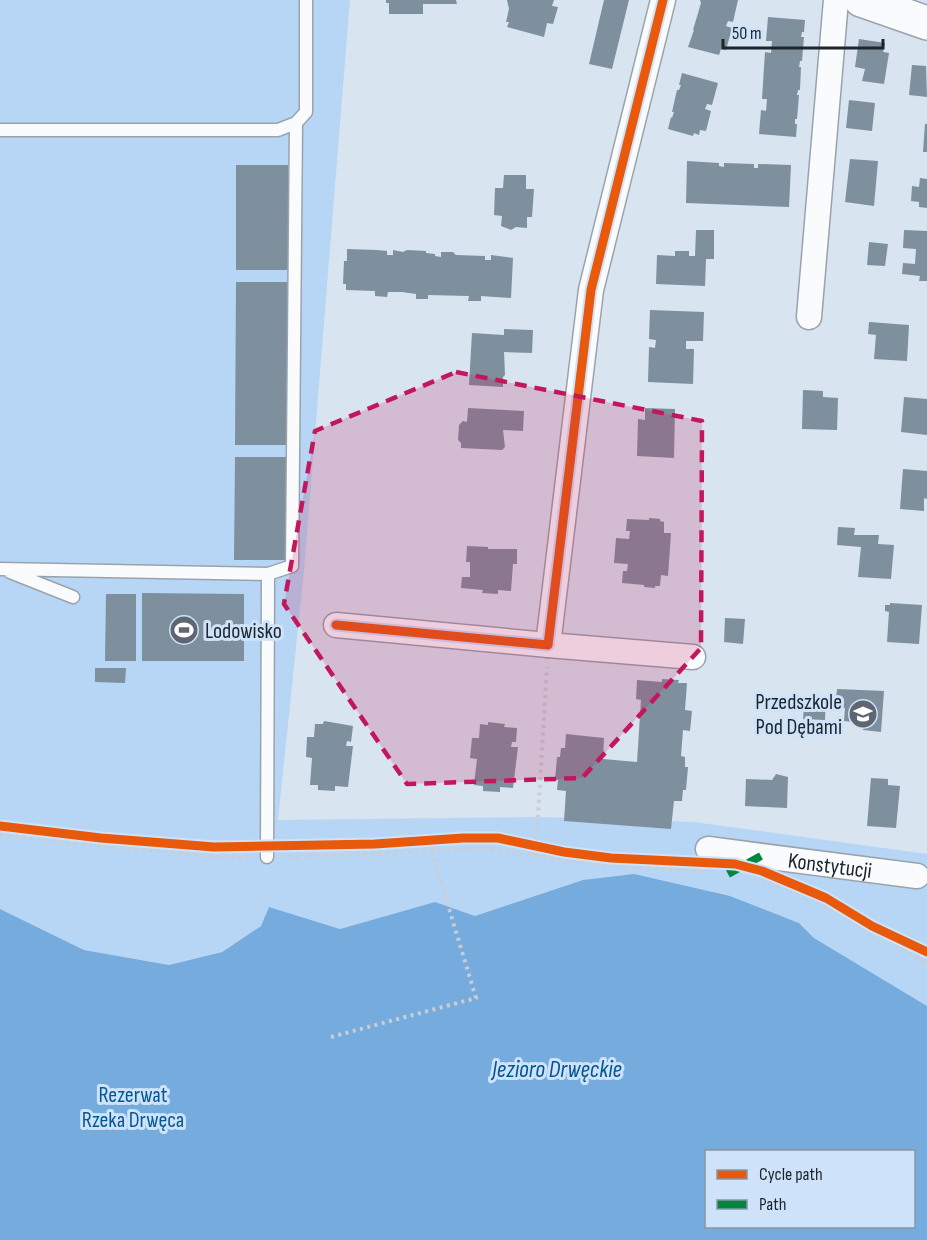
<svg xmlns="http://www.w3.org/2000/svg" width="927" height="1240" viewBox="0 0 927 1240" font-family="'Sofia Sans Condensed',sans-serif">
<style>
.green{fill:#b7d6f6;fill-rule:evenodd}
.water{fill:#76abde;fill-rule:evenodd}
.building{fill:#7e8f9e}
.lines{fill:none;stroke-linecap:round;stroke-linejoin:round}
.lane-casing{stroke:#9aa3ac;stroke-width:15}
.street-casing{stroke:#9aa3ac;stroke-width:27}
.secondary-casing{stroke:#9aa3ac;stroke-width:36}
.path{stroke:#cbced1;stroke-width:4;stroke-dasharray:3 4.5;stroke-linecap:butt}
.lane{stroke:#f9fbfd;stroke-width:12}
.street{stroke:#f9fbfd;stroke-width:24}
.secondary{stroke:#f9fbfd;stroke-width:33}
.quiet{stroke:#00873e;stroke-width:8;stroke-dasharray:15 8;stroke-linecap:butt}
.cycleway-casing{stroke:#cee3fa;stroke-width:13}
.cycleway{stroke:#e8590c;stroke-width:9}
.marked{fill:#c2185b;fill-opacity:0.2;stroke:#c2185b;stroke-width:4.5;stroke-dasharray:12 8;stroke-linejoin:round}
.labels{text-anchor:middle;stroke-width:6;stroke-linejoin:round;paint-order:stroke}
.poi-label{font-size:22px;fill:#1c242c;stroke:#cee3fa;text-anchor:start}
.street-label{font-size:22px;fill:#1c242c;stroke:#cee3fa}
.park-label{font-size:22px;fill:#035795;stroke:#cee3fa}
.water-label{font-size:24px;font-style:italic;fill:#005593;stroke:#cee3fa}
</style>
<rect width="100%" height="100%" fill="#d8e4f0"/>
<path class="green" d="M0,0h350l-46,571 -26,249 260,-3 156,5 233,32v152l-113,-68 -15,-15 -69,-27 -147,-16 -108,36 -40,-14 -95,27 -71,-22 -8,19 -40,26 -52,13 -85,-15 -78,-38 6,41 915,100v187h-927zM706,1152h208v74h-208z"/>
<path class="water" d="M634,874l96,22 69,27 15,15 113,68v234h-927v-331l84,41 85,15 53,-13 39,-26 8,-19 71,22 95,-27 40,14 108,-36zM706,1152h208v74h-208z"/>
<path class="building" d="M386,0h70l1,4h-34v10h-34v-11h-3z
M507,0h47l-2,6 6,1 -5,17 -6,-1 -3,14 -37,-10 2,-5h-3l3,-13z
M604,0h25l-17,69 -23,-5z
M700,0h38l-5,22 -5,-1 -2,5 6,2 -6,22 -5,-1 -2,6 -31,-8 6,-17h-1l8,-27z
M768,17l37,3 -1,12h-2l-1,5h3l-2,24h-2l-1,6h2l-1,23h-2l-1,5h2l-2,24h-2v5h2l-1,13 -37,-3 2,-24 5,1 1,-12h-5l3,-47 6,1 1,-12h-6z
M859,39l26,4 -2,9 6,1 -5,31 -22,-3 3,-12 -10,-2z
M912,65l14,1 1,31 -18,-2z
M682,73l36,10 -6,22 -5,-1 -2,5 6,2 -5,20 -6,-1 -1,5 -5,-2 -1,3 -25,-7 3,-12 1,1 2,-6h-2l5,-22h2l2,-5h-2z
M849,100l26,3 -3,28 -26,-3z
M925,124h2v28h-4z
M850,159l28,2 -4,45 -29,-4z
M687,161l32,2v3l5,1v-4l30,1v4h4v-4l33,1 -2,42 -103,-4z
M236,165h52v105h-52z
M504,175h22v14h8l-2,28h-5v11l-11,-1 -5,3 -10,-4 1,-10 -8,-1 1,-27h8z
M920,178l7,1v29l-8,-1v-5l-8,-1 1,-15 7,1z
M696,230h18v29h-8l-1,27 -49,-2 1,-29 18,1v-5h14v5h6z
M904,230l23,1v50h-8l1,-5 -18,-2 1,-11 12,1 1,-15 -13,-1z
M869,242l19,2 -3,22 -18,-1z
M347,249l30,1 10,1v4h6v-5l10,2 4,-2 19,1v2l9,1v2l6,1v-5h12l3,3 29,1v4h6v-5l22,3 -2,40 -30,-2v5h-13l1,-5 -41,-1v4h-12v-5l-14,-2h-14l-1,5 -12,-1v-5l-29,-1v-6h-3l1,-23h3z
M236,282h52l-1,163h-52z
M650,310l54,2 -1,29h-17v8h8l-1,35 -45,-2 1,-35 6,1 1,-8 -7,-1z
M869,322l40,3 -2,36 -33,-2 2,-24 -8,-1z
M504,329l29,1 -1,23 -28,-1 1,23 -2,2v10l-34,-2 3,-52 32,2z
M803,390l20,1v6l15,1 -1,32 -35,-1z
M904,397l23,2v36l-26,-3z
M468,408l56,3 -1,20 -20,-1 2,17 -3,3 -41,-2v-5l-3,-3 1,-15 4,-4 4,1z
M645,408l30,1 -1,49 -37,-2 1,-37 7,1z
M235,457h52l-1,103h-52z
M903,469l24,2v28l-3,-1v13l-24,-2z
M649,518l11,1v2l4,1v11h7l-3,43 -7,-1 -1,11h-5v2l-11,-1v-2l-22,-2 1,-12h4l1,-7 -14,-1 2,-25 13,1 1,-8h-4l1,-12 22,1z
M838,527l17,1 -1,7h25l-1,9 16,1 -3,34 -33,-2 3,-30 -24,-2z
M467,546l21,1v2h29v15h-4l-2,27 -13,-1v4l-16,-1 1,-3 -22,-2 1,-11h8v-15h-4z
M142,593l102,1v67h-102z
M106,594h30v67h-31z
M890,603l32,2 -3,39 -32,-2 2,-30 -4,-1v-6h5z
M725,618l20,1 -2,25 -19,-2z
M95,668h31l-1,15 -30,-1z
M662,679l17,1 -1,3h9l-2,27 7,1 -2,20 -7,-1 -2,26 4,1v10h3l-2,23h-3l-1,11h-8l-3,28 -107,-8 2,-30 -9,-1 1,-10h-3l2,-23h3l1,-9h4l1,-14 38,4 -1,21 34,3 4,-62 -5,-1 1,-19 25,2z
M837,689l47,2 -3,41 -18,-2 1,-7 -20,-2 1,-13 -10,-1z
M805,696l21,1 -1,23 -22,-1z
M324,721l29,5 -2,16 -4,-1 -1,5h7l-5,41 -13,-1v5l-17,-1v-5h-8l2,-27 -6,-1 1,-20h7l1,-13h8z
M488,722l17,2 -1,3 13,1 -1,14h-4l-1,5h7l-5,41 -13,-1v5l-17,-1v-5l-9,-1 3,-26 -7,-1 2,-20h7l1,-14 8,1z
M776,774l12,3 -1,31 -42,-2 1,-27 26,1z
M871,778l17,1v6l12,1 -4,42 -29,-2z"/>
<g class="lines">
<g class="lane-casing">
<path id="lane" d="M0,130h278l18,-7 10,-11v-112
M0,569l268,5 24,-8 4,-443
M10,572l63,25
M267,857l1,-283"/>
</g>
<g class="street-casing">
<g id="street">
<path d="M809,317l27,-317"/>
<path d="M336,625l212,20 43,-355 72,-290"/>
<path d="M548,645l145,12"/>
<path id="s1" d="M708,849l209,27"/>
</g>
</g>
<g class="secondary-casing">
<path id="secondary" d="M861,0l66,23"/>
</g>
<path class="path" d="M0,835l215,22h38
M533,855l5,-38 9,-150
M281,857l50,-1 152,-8 116,16 102,8
M762,880l53,20 112,63
M331,1037l145,-39 -44,-146"/>
<use href="#lane" class="lane"/>
<use href="#street" class="street"/>
<use href="#secondary" class="secondary"/>
<path class="quiet" d="M728,874l33,-18"/>
<g class="cycleway-casing">
<path id="cycleway" d="M336,625l212,20 43,-355 72,-290
M0,826l101,12 113,9 161,-3 88,-6h35l66,14 47,6 124,6 27,7 64,27 46,28 55,26"/>
</g>
<use href="#cycleway" class="cycleway"/>
</g>
<path class="marked" d="M456,372l246,49 -1,227 -119,130 -175,6 -123,-180 31,-173z"/>
<defs>
<g id="stadium-disc" transform="scale(1.5)"><circle r="9.5" fill="#5e6771" stroke="#cee3fa"/><path d="M0-5a6.5 5 0 1 0 0 10a6.5 5 0 1 0 0-10ZM-3.5-1.8h7v3.6h-7Z" fill="#fff"/></g>
<g id="school-disc" transform="scale(1.5)"><circle r="9.5" fill="#5e6771" stroke="#cee3fa"/><path d="M0-5L7-2L0 1L-7-2ZM-4 1L0 2.5L4 1V4Q0 6-4 4Z" fill="#fff"/></g>
</defs>
<g fill-rule="evenodd">
<use href="#stadium-disc" x="184" y="630"/>
<use href="#school-disc" x="863" y="714"/>
</g>
<g class="labels">
<g class="poi-label">
<text x="205" y="638">Lodowisko</text>
<text x="842" y="709" text-anchor="end">Przedszkole<tspan x="842" dy="25">Pod Dębami</tspan></text>
</g>
<g class="street-label">
<text dy="8" stroke="none"><textPath href="#s1" startOffset="123">Konstytucji</textPath></text>
</g>
<g class="park-label">
<text x="133" y="1102">Rezerwat<tspan x="133" dy="25">Rzeka Drwęca</tspan></text>
</g>
<g class="water-label">
<text x="557" y="1077">Jezioro Drwęckie</text>
</g>
</g>
<rect x="705" y="1150" width="210" height="78" fill="#cee3fa" stroke="#8797a8" stroke-width="1.5"/>
<rect x="717" y="1170" width="30" height="9" fill="#e8590c" stroke="#8797a8" stroke-width="1.5"/>
<text x="759" y="1180" font-size="18" fill="#1c242c">Cycle path</text>
<rect x="717" y="1200" width="30" height="9" fill="#00873e" stroke="#8797a8" stroke-width="1.5"/>
<text x="759" y="1210" font-size="18" fill="#1c242c">Path</text>
<path d="M723 39v9h160v-9" fill="none" stroke="#1c242c" stroke-width="3"/>
<text x="732" y="39" font-size="18" fill="#1c242c" stroke="#cee3fa" stroke-width="4.5" paint-order="stroke">50 m</text>
</svg>
